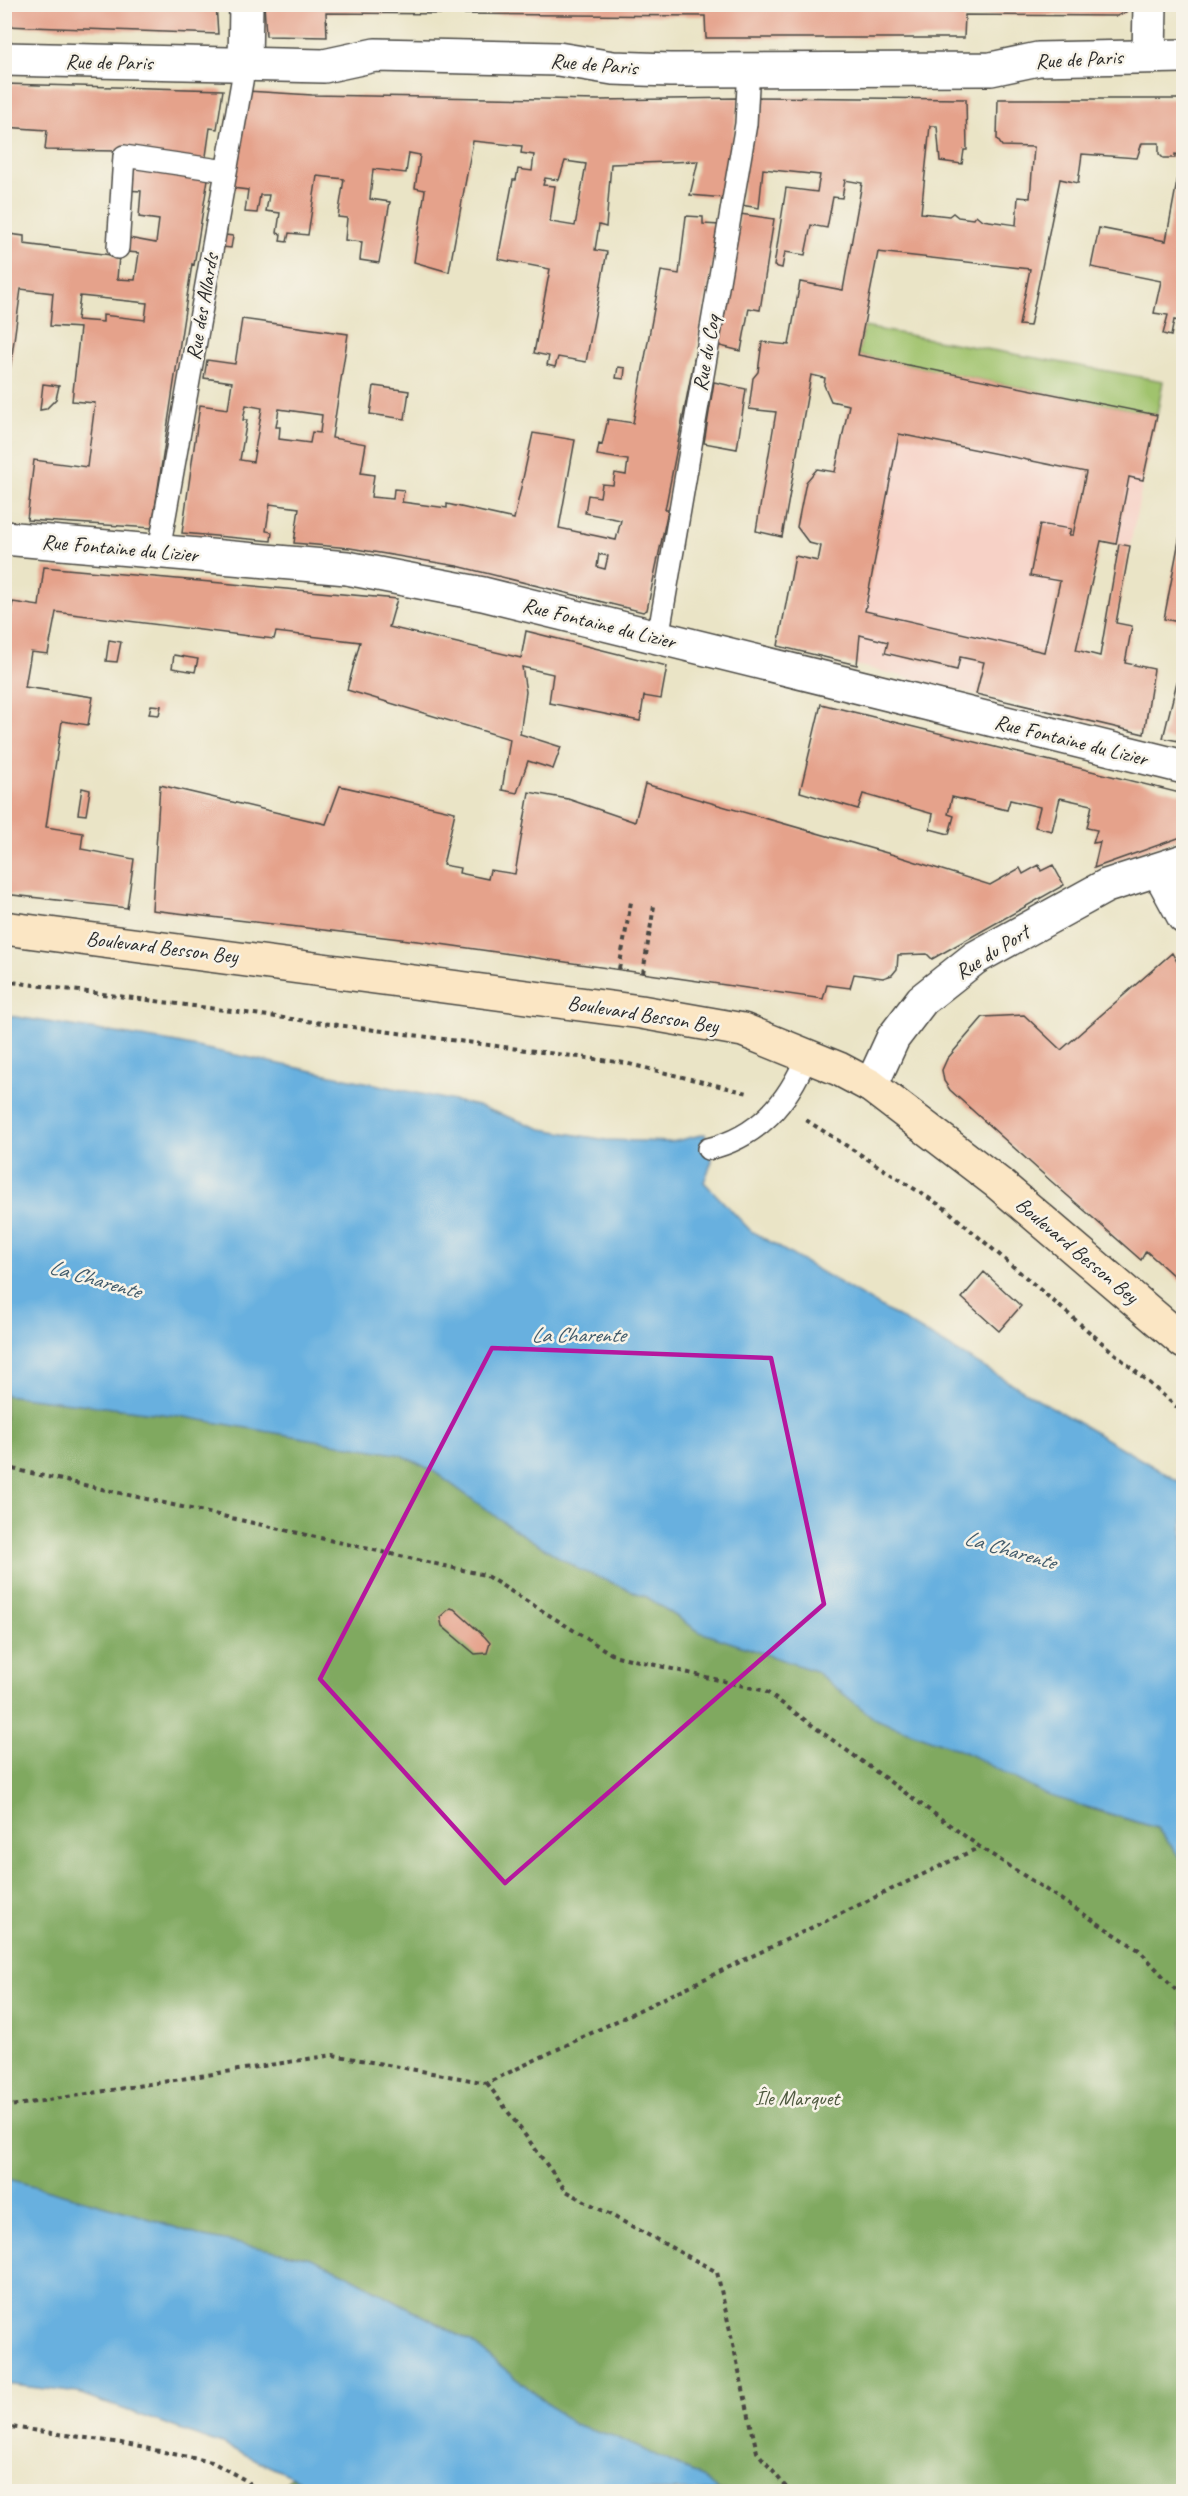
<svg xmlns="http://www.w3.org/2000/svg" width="1188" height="2496" viewBox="0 0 1188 2496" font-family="Caveat,sans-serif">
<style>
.built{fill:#f7d1c6}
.green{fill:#a0c36d;stroke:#66774c;stroke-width:1.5}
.forest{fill:#80a960;stroke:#566a46;stroke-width:1.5}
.water{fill:#67b0df;stroke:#496e85;stroke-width:1.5}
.building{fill:#e5a28b;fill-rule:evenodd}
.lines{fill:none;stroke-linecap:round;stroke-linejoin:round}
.service-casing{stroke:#484742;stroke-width:24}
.minor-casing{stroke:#484742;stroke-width:36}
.tertiary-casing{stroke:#484742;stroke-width:36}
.secondary-casing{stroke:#484742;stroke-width:36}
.path{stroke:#484742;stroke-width:4;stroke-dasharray:4.5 4.5;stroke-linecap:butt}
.service{stroke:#fff;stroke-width:21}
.minor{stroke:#fff;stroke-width:33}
.tertiary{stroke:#fff;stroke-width:33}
.secondary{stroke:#fbe6c4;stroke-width:33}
.marked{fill:none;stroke:#b5179e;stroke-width:4.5;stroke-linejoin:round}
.labels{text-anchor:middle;stroke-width:5;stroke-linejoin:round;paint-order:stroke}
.street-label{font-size:21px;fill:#2b2b2b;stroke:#f7f3e8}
.park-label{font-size:21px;fill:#4e593f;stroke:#f7f3e8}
.water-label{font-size:22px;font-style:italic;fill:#405a6a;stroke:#f7f3e8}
</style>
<rect width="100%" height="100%" fill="#f7f3e8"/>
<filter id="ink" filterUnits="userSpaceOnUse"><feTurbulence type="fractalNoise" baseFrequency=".0167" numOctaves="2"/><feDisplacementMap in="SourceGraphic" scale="12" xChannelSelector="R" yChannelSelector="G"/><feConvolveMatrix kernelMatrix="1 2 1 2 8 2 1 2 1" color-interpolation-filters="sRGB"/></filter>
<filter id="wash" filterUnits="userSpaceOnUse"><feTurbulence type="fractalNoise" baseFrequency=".008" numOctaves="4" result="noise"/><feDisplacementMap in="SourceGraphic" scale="24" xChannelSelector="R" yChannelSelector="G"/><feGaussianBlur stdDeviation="1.35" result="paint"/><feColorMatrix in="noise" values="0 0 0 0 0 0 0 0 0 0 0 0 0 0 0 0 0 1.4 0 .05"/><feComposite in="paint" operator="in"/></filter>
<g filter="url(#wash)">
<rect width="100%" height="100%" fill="#eae4c6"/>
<path class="built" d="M864,327l299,54 -33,165 -61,-11 -25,117 -68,42 -175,-42z"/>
<path class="green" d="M864,327l299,54 -6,34 -299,-60z"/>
<path class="forest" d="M5,1395l174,21 223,39 31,16 79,57 66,41 69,28 53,35 115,39 60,48 90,33 123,56 69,20 26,33v630h-464l-24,-18 -82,-37 -40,-12 -102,-82 -130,-71 -30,-13 -107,-21 -63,-21 -136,-38z
M291,2477l31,14 -44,1z"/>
<path class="water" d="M4,1015l168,27 103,21 203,43 64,23 64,11 66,2 33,-8 7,27 -8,21 47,49 432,253v377l-26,-33 -113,-34 -79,-42 -90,-33 -60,-48 -115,-39 -53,-35 -69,-28 -66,-41 -79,-57 -31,-16 -223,-39 -174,-21z
M5,2178l136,38 63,21 107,21 30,13 130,71 102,82 40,12 82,37 24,18h-397l-100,-47 -144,-51 -73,-9z"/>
<g id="blocks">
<path class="building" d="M5,4h211l2,30 -213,-8z
M264,4h865l-3,8 -9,4 -152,-1 -1,23h-258l-1,-22 -379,-3 1,24 -61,-1z
M4,84l219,6 -6,39 -7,-1 -5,35 -87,-12 -73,-1 2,-20 -43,-3z
M246,91l66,4 287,5 140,-2 -14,100 -35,-3 8,-34 -87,3 -5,63 -7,-2 -4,25 12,2 -21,110 -28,-5 -3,10 -8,-2 2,-9 -15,-3 16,-84 -52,-10 15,-79h3l2,-11 14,2 2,-16 -13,-2 1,-7 -49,-5 -24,131 -35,-10 11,-72 -10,-2 5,-33 -11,-2 -3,20 -33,-4 -3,30 20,3 -11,61 -19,-3 2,-18 -17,-2 2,-22 -9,-1 6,-38 -27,-3 -9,59 -19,-2 -2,9 -7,-1 1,-7 -4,-1 3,-20 -14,-2 3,-16h-9l-3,18 -12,-1 3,-22 -16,-2zM565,161l21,3 -11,62 -25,-4 5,-36 -12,-1 2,-7 14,2z
M751,97l215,2 1,51h-3l-2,14 -22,-3 -3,-35h-7l-9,87 28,3 4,-3 5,4 15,2 3,-4 6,5 34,5 2,-28 12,1 4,-51 -32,-1 -5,-7 1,-40h186v200l-5,22 -5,-1 -3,16 -8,-2 5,-19 -14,-2 7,-32 -70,-14 8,-39 67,13 16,-86 -7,-1v4h-12l-4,-4v-11h-17l-5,15 -55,-4 -4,29 -18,-4 -30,147 -11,-1 11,-56 -152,-17 -20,103 299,60 -14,65 -14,-3 -13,67 -15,-3 -25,109 24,6 19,-112 11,2 -14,77 16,3 -7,37 29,6 -10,65 -168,-40 8,-32 -24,-5 -3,13 -72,-17 3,-11 -28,-7 -3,30 -79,-19 17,-90 23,5 3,-15 -12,-3 -12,-16 9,-45 11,-13 18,3 14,-67 -18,-4 -7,-16 1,-7 -14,-3 -29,162 -26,-6 20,-119 -27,-3 4,-31 5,-6 4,-30 27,3 11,-63 43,8 19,-107 -17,-3 -3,18 -9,-1 -6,31 -16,-3 -6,30 -20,-3 -3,16 -8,-2 12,-78 31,4 3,-17 -57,-6 -4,39 -18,-3zM899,434l187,38 -13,63h-4l2,-6 -31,-5 -10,52 30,5 -16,71 -179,-41z
M129,162l80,11 -15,92 -2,-1 -40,264 -125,-8 7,-60 53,7 8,-64 -23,-2 8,-73 -30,-2 3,-33 -32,-4 -17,125v-200l7,1 -2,19 15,2v8l95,12 -2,23 18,1 4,-27 -12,-1 -4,-15 33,6 3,-23 -20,-3 2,-26 -16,-1zM80,296l67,7 -2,17 -42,-5v7l-26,-2z
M740,214l34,5 -14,91 -11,-2 -8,43 -25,-6z
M686,216l17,1v7l17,1 -55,285h3l-21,100 -4,2 -186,-46 -107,-18 -56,-5 5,-35 -29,-4 -4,27 6,1 -1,9 -89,-8 18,-128 28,4 4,-27 -28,-4 3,-18 28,4 7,-45 106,15 -16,104 34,6 -5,29 13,2 -3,22 22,2 1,-10 10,1 -2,12 45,6v-4l67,15 19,-86 42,7 -16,88 57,12 5,-20 -36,-7 3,-18 12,2 2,-13 11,1 2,-12 11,2 2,-15 -31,-5 2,-11 3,1 6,-26 25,4 28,-152 18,3zM246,405l16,3 -9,54 -13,-2 7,-40h-4zM279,409l43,6 -2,18 -8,-1 -2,11 -31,-4 1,-12h-4zM599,554l9,2 -3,13 -8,-2z
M225,235l8,1 -2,12 -8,-1z
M618,367l7,1 -1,11 -8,-1z
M714,382l32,7 -9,60 -33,-6z
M43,384l16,2 -3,13 -10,10 -6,1z
M374,386l35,5 -4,28 -35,-5z
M1182,525h2v98l-20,-4z
M44,567l353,32 -8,28 132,31 5,-27 141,35 -6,33 -17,-3 -4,25 -91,-18 4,-29 -31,-7 4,25 -6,42 41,13 -8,22 -25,-8 -11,32 -15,-3 8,-51 -163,-49 13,-48 -84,-10 -2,7 -218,-27 -8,42 -17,-2 -6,35 68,10 -5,28 -26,-4 -16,106 37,6 -2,16 53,10 -7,49 -123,-14v-252l9,-40 26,4z
M109,640l12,2 -4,20 -11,-1z
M174,655l24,4 -3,13 -23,-4z
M1180,670l4,1v71l-21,-4z
M821,704l363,90v42l-90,32 6,-26 -7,1 4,-13 -10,-2 5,-23 -32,-7 -8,33 -17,-4 5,-20 -30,-7 -3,10 -55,-13 -4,17 6,2 -5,18 -19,-5 3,-15 -70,-20 -5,15 -58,-17z
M151,705l10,1 -2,9 -10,-1z
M645,784l249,71 96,30 30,-17 3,6 16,-9 2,6 12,-6 11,20 -132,74 -5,-5 -29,1 -1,14 -5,6 -9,3 -29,-4 -4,14 -23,-3 -4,14 -397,-57 -274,-32 8,-125 166,39 14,-38 115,26 -12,53 17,3 -1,5 29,6 2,-9 25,4 14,-82 39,7 67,23z
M82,788l8,2 -4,25 -8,-1z
M1172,953l12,21v311l-38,-34 -5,9 -89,-78 -102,-92 -6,-9 -2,-11 5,-11 36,-42 41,-2 37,35z
M984,1272l37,34 -22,25 -37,-33z
M450,1608l4,1 31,28 5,6 -3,10 -12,1 -33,-28 -2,-9z"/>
</g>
</g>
<g filter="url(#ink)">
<use href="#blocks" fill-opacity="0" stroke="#484742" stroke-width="1.5"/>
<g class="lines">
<g class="service-casing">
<path id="service" d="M118,248l6,-92 102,15
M159,550l86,-485
M658,638l88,-514 3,-57
M708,1149c51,-12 80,-47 99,-93"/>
</g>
<g class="minor-casing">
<path id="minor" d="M1149,56l1,-52
M245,65l1,-61
M4,538l343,30 136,26 701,173
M1159,871l25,46
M871,1086l22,-48 29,-38 53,-42 131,-72 78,-25"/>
</g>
<g class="tertiary-casing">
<path id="tertiary" d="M4,59l320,7 51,-11 183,4 55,9 57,2 321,-1 47,-10 146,-3"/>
</g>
<g class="secondary-casing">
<path id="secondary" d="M4,928l637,84 102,18 96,39 32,17 127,97 186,159"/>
</g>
<path class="path" d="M619,969l12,-67
M643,973l11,-67
M4,981l621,82 123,30
M806,1120l140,89 238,204
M4,1467l481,108 128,80 152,36 215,156 159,103 45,49
M487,2083l79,108 151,81 40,180 33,40
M4,2107l329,-52 154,28 493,-236
M4,2426l117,17 91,19 35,19 8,11"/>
<use href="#service" class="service"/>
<use href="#minor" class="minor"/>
<use href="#tertiary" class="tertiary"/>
<use href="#secondary" class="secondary"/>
</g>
</g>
<path class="marked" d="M492,1348l279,10 53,246 -319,279 -185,-204z"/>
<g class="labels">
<g class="street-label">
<text transform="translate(1079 59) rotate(-3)" y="7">Rue de Paris</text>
<text transform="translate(109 62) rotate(1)" y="7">Rue de Paris</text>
<text transform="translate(594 64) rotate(5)" y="7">Rue de Paris</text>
<text transform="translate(202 307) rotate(-80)" y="7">Rue des Allards</text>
<text transform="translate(706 353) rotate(-80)" y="7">Rue du Coq</text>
<text transform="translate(120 548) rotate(5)" y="7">Rue Fontaine du Lizier</text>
<text transform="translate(599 623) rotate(14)" y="7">Rue Fontaine du Lizier</text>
<text transform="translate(1071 740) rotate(14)" y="7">Rue Fontaine du Lizier</text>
<text transform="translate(162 947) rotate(7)" y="7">Boulevard Besson Bey</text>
<text transform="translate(992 952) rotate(-32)" y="7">Rue du Port</text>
<text transform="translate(643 1014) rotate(9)" y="7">Boulevard Besson Bey</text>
<text transform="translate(1077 1250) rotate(40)" y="7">Boulevard Besson Bey</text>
</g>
<g class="park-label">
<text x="797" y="2105">Île Marquet</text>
</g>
<g class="water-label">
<text transform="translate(95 1278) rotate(16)" y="8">La Charente</text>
<text x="578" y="1342">La Charente</text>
<text transform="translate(1010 1549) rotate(16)" y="8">La Charente</text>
</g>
</g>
<rect width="1188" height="2496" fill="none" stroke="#f7f3e8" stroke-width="24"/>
</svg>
